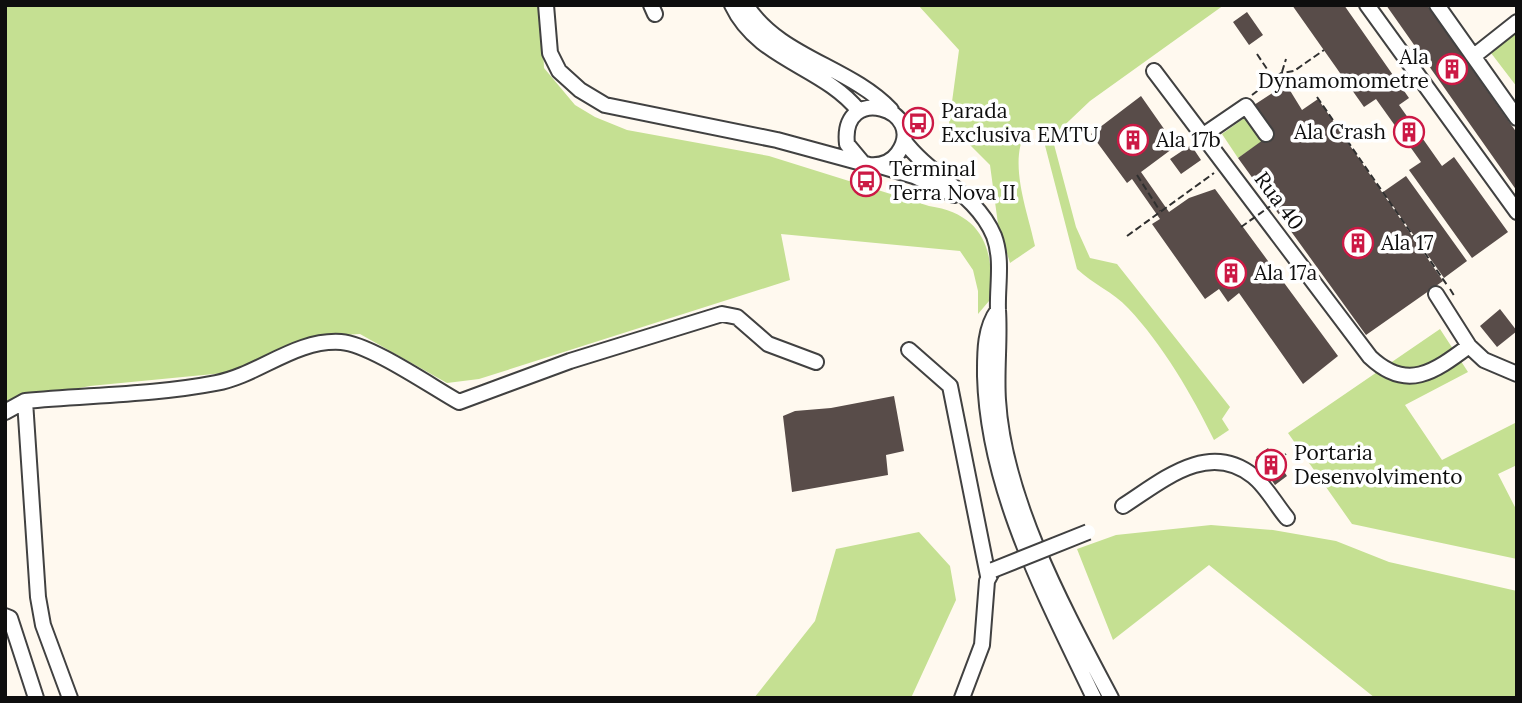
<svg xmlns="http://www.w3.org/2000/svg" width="1522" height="703" viewBox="0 0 1522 703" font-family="Lora,serif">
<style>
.forest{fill:#c5e092}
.building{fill:#584c49}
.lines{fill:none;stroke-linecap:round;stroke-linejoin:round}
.minor-casing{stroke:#414141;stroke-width:18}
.path{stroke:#303030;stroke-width:2;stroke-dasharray:7 3.5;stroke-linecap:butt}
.minor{stroke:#fff;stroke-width:14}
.minor-bridge-casing{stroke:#414141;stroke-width:18;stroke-linecap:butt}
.path-bridge{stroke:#303030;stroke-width:2;stroke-dasharray:7 3.5;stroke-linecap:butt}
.minor-bridge{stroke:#fff;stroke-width:14}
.labels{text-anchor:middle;stroke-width:7;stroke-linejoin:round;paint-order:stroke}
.poi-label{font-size:21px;fill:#0e0e0e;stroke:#fff;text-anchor:start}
.street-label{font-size:21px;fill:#0e0e0e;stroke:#fff}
</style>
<rect width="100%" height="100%" fill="#fff9ef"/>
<path class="forest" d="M5,5h536l3,63 31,37 20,12 32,13 142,26 160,50c54,8 67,44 60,95l-11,13v-23l-5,-21 -13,-19 -179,-17 9,46 -311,99 -32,4 -87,-49 -35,2 -101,37 -134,13 -85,16z
M918,5h306l-134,96 -38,36 24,90 14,31 27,6 113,143 -8,12 7,11 -15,10c-22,-45 -51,-95 -86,-132 -15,-16 -35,-24 -51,-39l-36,-139h-14c-20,31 1,82 8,116l-25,17 -12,-39 -8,-59 -41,-41 10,-74z
M1517,31v56l-26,-34z
M1247,116l17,24 -26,18 -16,-24z
M1440,329l28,43 -63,33 37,55 75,-38v43l-19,9 19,37v48l-165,-35 -64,-91z
M1211,525l62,5 63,11 53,21 128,29v107h-142l-166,-133 -96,75 -36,-91 39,-14z
M919,532l31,34 6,34 -45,98h-157l61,-77 21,-72z"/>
<path class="building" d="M1292,5h52l65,93 -10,7 43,61 12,-9 54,75 -36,26 -63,-88 12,-8 -45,-63 -12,8z
M1386,5h41l90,128v58z
M1247,12l16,23 -14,10 -16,-23z
M1286,84l16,26 16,-11 125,182 -77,54 -128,-177 36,-26 -20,-27z
M1141,96l35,50 -35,26 28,40 20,-14 26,-9 123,167 -35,28 -64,-91 -11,9 -9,-13 -14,10 -53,-75 8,-5 -28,-40 -5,4 -36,-49z
M1191,145l10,15 -20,14 -11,-15z
M1406,176l61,85 -23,17 -61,-86z
M1500,309l17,22 -20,16 -17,-21z
M894,396l10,55 -18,4 2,20 -96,17 -9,-76 12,-5 36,-3z
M1268,448l19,28 -12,9 -19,-28z"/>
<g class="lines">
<g class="minor-casing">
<path id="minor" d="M546,5l4,48 9,18 21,19 25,15 172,35 92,25c11,1 22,-2 29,-12 31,-44 -58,-71 -51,-9l15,18
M651,5l4,9
M732,5c26,55 91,61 127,106
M746,5c34,53 103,61 145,105
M1367,5l150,207
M1437,5l80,113
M1474,56l43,-34
M1154,71l216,286c37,35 64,15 99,-11l15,14 33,14
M1205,134l41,-28 20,28
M904,141c27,36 72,52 90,95 9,24 3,50 4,74 2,30 -2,60 0,90 6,100 67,211 113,298
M877,165l37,11 40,19
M1436,294l33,52
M998,310c-14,19 -13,44 -13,66 3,114 61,221 109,322
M909,350l41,36 38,190
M5,412l20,-11
M1123,506c39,-25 85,-66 130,-30 13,10 23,29 34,42
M5,616l5,2 26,80
M70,698l-27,-73 -5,-28 -13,-196c62,-6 129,-6 191,-18 43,-8 79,-44 125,-41 29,2 91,45 118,60l111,-41 152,-47 15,3 31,27 48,18
M962,698l20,-53 5,-64 6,-11"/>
</g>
<path class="path" d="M1257,54l16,24
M1282,72l4,-13
M1252,95l29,-22 13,-2 30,-21
M1317,97l130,188
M1137,175l23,36
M1127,236l87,-63
M1450,289l5,8
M1277,461l9,-7"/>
<use href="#minor" class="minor"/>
<g class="minor-bridge-casing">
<path id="minor-bridge" d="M993,570l95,-38"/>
</g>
<path class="path-bridge" d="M1241,227l31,-22"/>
<use href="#minor-bridge" class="minor-bridge"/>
</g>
<defs>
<g id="building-ring" transform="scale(1.575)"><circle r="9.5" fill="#fff" stroke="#cc1945" stroke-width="1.5"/><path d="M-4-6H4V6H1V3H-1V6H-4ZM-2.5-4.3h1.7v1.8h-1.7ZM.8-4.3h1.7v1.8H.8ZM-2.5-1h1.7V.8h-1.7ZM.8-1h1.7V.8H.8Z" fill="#cc1945"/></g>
<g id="bus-ring" transform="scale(1.575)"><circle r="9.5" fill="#fff" stroke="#cc1945" stroke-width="1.5"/><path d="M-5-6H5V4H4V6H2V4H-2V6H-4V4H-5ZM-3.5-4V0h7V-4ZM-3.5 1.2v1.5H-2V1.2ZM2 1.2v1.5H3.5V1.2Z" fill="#cc1945"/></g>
</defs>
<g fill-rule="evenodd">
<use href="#building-ring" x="1452" y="69"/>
<use href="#bus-ring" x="918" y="123"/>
<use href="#building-ring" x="1409" y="132"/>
<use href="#building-ring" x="1133" y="140"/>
<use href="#bus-ring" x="866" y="181"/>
<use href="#building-ring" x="1358" y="243"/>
<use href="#building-ring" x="1231" y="273"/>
<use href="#building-ring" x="1271" y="465"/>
</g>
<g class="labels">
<g class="poi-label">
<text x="1429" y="64" text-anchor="end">Ala<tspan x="1429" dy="24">Dynamomometre</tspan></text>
<text x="941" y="118">Parada<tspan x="941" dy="24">Exclusiva EMTU</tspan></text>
<text x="1386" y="139" text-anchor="end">Ala Crash</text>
<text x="1156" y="147">Ala 17b</text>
<text x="889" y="176">Terminal<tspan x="889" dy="24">Terra Nova II</tspan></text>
<text x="1381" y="250">Ala 17</text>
<text x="1254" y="280">Ala 17a</text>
<text x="1294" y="460">Portaria<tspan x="1294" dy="24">Desenvolvimento</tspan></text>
</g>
<g class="street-label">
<text transform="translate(1279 201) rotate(53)" y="7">Rua 40</text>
</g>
</g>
<rect width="1522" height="703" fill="none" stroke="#0e0e0e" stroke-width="14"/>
</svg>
